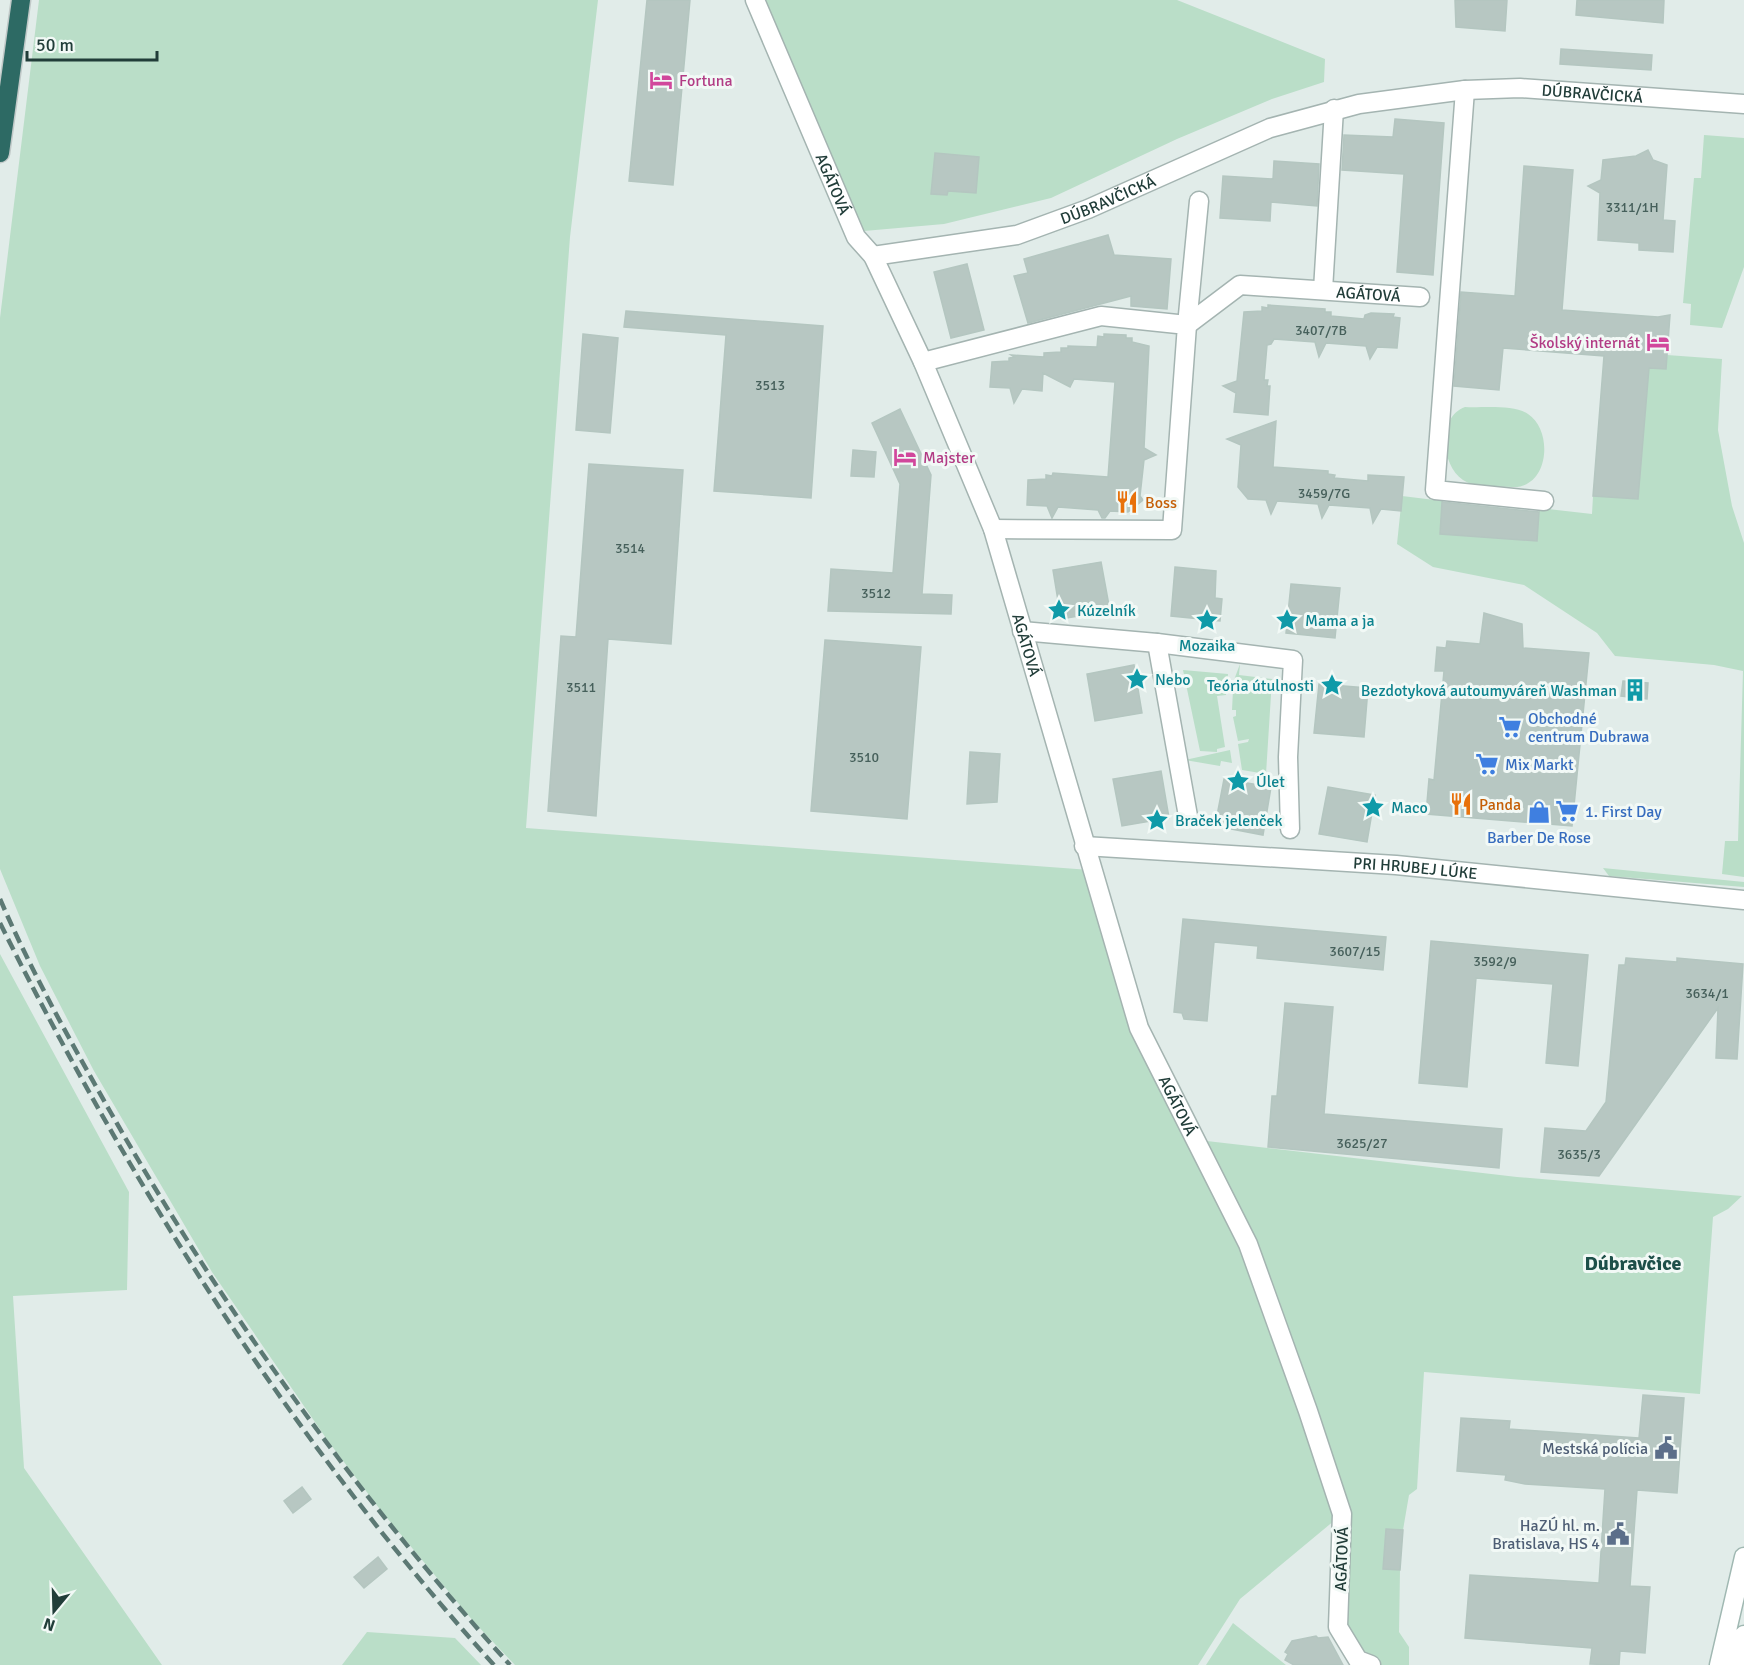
<svg xmlns="http://www.w3.org/2000/svg" width="1744" height="1665" viewBox="0 0 1744 1665" font-family="Signika,sans-serif">
<style>
.green{fill:#badec8}
.building{fill:#b7c7c2;stroke:#b4c6c0;stroke-width:1.5}
.lines{fill:none;stroke-linecap:round;stroke-linejoin:round}
.street-casing{stroke:#a4b4b1;stroke-width:21}
.secondary-casing{stroke:#a0b8b2;stroke-width:21}
.highway-casing{stroke:#c1c9c8;stroke-width:21}
.street{stroke:#fff;stroke-width:18}
.secondary{stroke:#fff;stroke-width:18}
.highway{stroke:#2d6a64;stroke-width:18}
.rail{stroke:#5c7974;stroke-width:4.5;stroke-dasharray:12 6;stroke-linecap:butt}
.labels{text-anchor:middle;stroke-width:6;stroke-linejoin:round;paint-order:stroke}
.number-label{font-size:14px;fill:#46605b}
.hotel-label{font-size:16px;fill:#b23c85;stroke:#f2f9f6;text-anchor:start}
.street-label{font-size:16px;fill:#213d39;stroke:#f2f9f6}
.food-label{font-size:16px;fill:#c56008;stroke:#f2f9f6;text-anchor:start}
.culture-label{font-size:16px;fill:#0d838f;stroke:#f2f9f6;text-anchor:start}
.shop-label{font-size:16px;fill:#366cbe;stroke:#f2f9f6;text-anchor:start}
.service-label{font-size:16px;fill:#4e5e75;stroke:#f2f9f6;text-anchor:end}
.quarter-label{font-size:20px;font-weight:bold;fill:#1d4f49;stroke:#f2f9f6}
</style>
<rect width="100%" height="100%" fill="#e1ece9"/>
<path class="green" d="M39,0h559l-28,237 -44,591 564,42 49,158 59,112 319,37 225,19 -14,13 -15,8 -13,177 -276,-22 -7,117 -8,6 -6,35 -17,-1 -3,40 17,1 -1,62 10,15v18h-38l-33,-38 3,-112 -101,84 -42,66h-683l-41,-43 -92,-110 -54,-71 -116,-169 -118,-201 -54,-105 -40,-97v-551z
M765,0h412l148,59 -1,23 -52,17 -95,40 -126,59 -107,26 -80,7z
M1704,135l40,3v129l-22,61 -32,-3 1,-21 -8,-1 11,-125h7z
M1667,355l55,4 -4,71 14,76 12,37v334l-22,-3 3,-33h13l5,-170 -29,-6 -99,-9 -18,-23 -73,-48 -91,-18 -36,-23 5,-48 41,5 -3,33 96,7 3,-33 53,6 1,-18 45,3 11,-131 16,1z
M1465,407c18,1 48,-3 63,7 26,17 21,75 -16,73 -15,-1 -35,2 -49,-7 -22,-14 -26,-63 2,-73z
M1240,664l-1,11 33,4 -6,95 -24,-4 -4,-26 10,-2 1,-3 -11,2 -5,-24 3,-1v-6h-4l1,-20h3l1,-7 -3,-3z
M1183,670l45,4 -2,21 -9,1 8,51 -8,2v3l-17,-1z
M1230,750l2,13 -11,-2 -1,5 -35,-6z
M1603,868l141,14v5l-135,-11z
M0,954l129,238 -2,98 -114,6 11,172 138,197h-162z
M1233,1623l53,42h-80z
M367,1632l88,6 26,27h-139z"/>
<path class="building" d="M647,0h43l-17,185 -44,-4z
M1455,0h52l-2,31 -49,-4z
M1577,0h87l-1,23 -87,-8z
M1561,49l91,6 -1,15 -91,-6z
M1395,119l49,4 -11,152 -36,-3 7,-98 -62,-4 2,-35 49,2z
M1648,150l5,10 14,5 -4,55 12,1 -2,31 -34,-2v-7l-41,-3 2,-47 -12,-7 13,-6 2,-20 33,-4z
M935,153l44,4 -3,36 -28,-2 -1,4 -16,-1z
M1274,161l45,3 -2,42 -46,-4 -1,19 -50,-3 3,-42 50,3z
M1524,166l49,4 -11,140 96,7 12,-2 -4,54 -17,-1 -11,131 -45,-3 11,-140 -101,-8 -4,42 -45,-4 7,-94 54,4z
M1108,235l6,20 57,4 -4,50 -36,-3v-10l-103,27 -14,-47 14,-3 -4,-14z
M967,264l17,66 -33,8 -17,-66z
M1268,305l57,4v3h6v4l33,3 1,-4 6,-2 23,1 -1,3 7,1 -3,30 -20,-1 -7,12 -4,-13 -40,-3 -7,14 -4,-15 -41,-3 -3,5 -4,1 -3,35h4l-1,6h3l-2,29 -34,-3 2,-19 -13,-7 14,-5 7,-69 18,-1v-4l6,1z
M626,311l197,15 -12,172 -97,-7 12,-156 -102,-8z
M583,334l35,4 -8,95 -34,-3z
M1104,334l22,1v3h6v4l17,4 -5,102 12,7 -12,5 -4,36 3,4 -15,12 -18,-1 -5,7h-3l-4,-8 -40,-3 -6,11 -5,-12 -20,-1 1,-25 18,-1v-4l6,1 1,-3 55,4 7,-95 -41,-3 -4,8 -27,-14 -1,18 -20,-2 -8,14 -4,-15 -20,-1 2,-25 17,-1v-3l5,-1 -3,-2 33,2v-4l17,-1v-4h7v-2l29,1 1,-11 6,1z
M900,409l31,66 -9,119 30,1 -1,19 -123,-3 3,-42 62,4 7,-89 -28,-61z
M1276,421l-3,46 55,4v3l7,1 -1,3 34,3v-6l36,2 -3,34 -20,-2 -8,14 -3,-15 -41,-3 -7,13 -4,-14 -41,-3 -6,13 -5,-14 -18,-1 -10,-12 3,-42 -14,-6z
M853,450l23,2 -2,25 -23,-1z
M589,464l94,6 -12,174 -63,-5 -12,177 -48,-5 13,-175 15,1z
M1442,502l97,10 -2,29 -97,-7z
M1101,562l9,49 -49,8 -8,-49z
M1175,567l41,4 -1,27 7,1 -2,22 -49,-5z
M1291,584l49,4 -5,50 -49,-5z
M1484,613l38,11 1,24 66,5 -17,173 -146,-12 3,-35 5,1 10,-109h-9l2,-24 9,1 1,-7 33,3z
M825,640l96,7 -14,172 -96,-8z
M1134,665l8,48 -47,8 -8,-47z
M1623,681l25,2 -1,16 -26,-3z
M1319,684l49,4 -4,49 -50,-4z
M970,752l30,2 -3,48 -30,2z
M1161,771l8,47 -47,8 -9,-47z
M1224,779l47,8 -8,48 -48,-9z
M1328,787l47,8 -8,47 -48,-8z
M1183,919l203,18 -3,33 -126,-12 1,-12 -44,-4 -7,79 -23,-2 -2,-6 -8,-1z
M1431,941l157,14 -10,111 -32,-3 7,-79 -77,-6 -9,109 -48,-4z
M1626,958l51,4v-4l66,6 -6,95 -21,-1 2,-50 -119,168 -58,-4 4,-44 41,3 20,-29 13,-137h6z
M1285,1003l48,4 -9,107 178,15 -3,39 -231,-21 4,-51h5z
M1643,1395l41,3 -7,95 -40,-3 -7,96 20,1 -5,66 -25,-2 -1,14 -29,-1 2,-16 -127,-10 5,-63 129,8 6,-94 -80,-5 -20,-4 1,-5 -49,-4 4,-53 49,3 -1,8 130,9z
M302,1487l9,12 -18,14 -9,-12z
M1386,1529l17,1 -3,40 -17,-1z
M378,1557l9,12 -23,19 -10,-11z
M1316,1636l2,2 10,-1 15,28h-49l-9,-5 3,-6 -3,-2 7,-11z"/>
<g class="lines">
<g class="street-casing">
<g id="street">
<path id="s1" d="M755,0l101,237 17,19 50,106 70,167 146,499 109,216 60,167 34,103 -4,113 20,33 13,5"/>
<path d="M1465,90l-30,400 109,11"/>
<path id="s2" d="M873,256l144,-21 71,-26 182,-81 89,-24 106,-14 55,-2 224,16"/>
<path d="M1323,290l11,-181"/>
<path id="s3" d="M1187,325l53,-40 180,12"/>
<path d="M1187,325l12,-124"/>
<path d="M923,362l178,-46 86,9 -15,205 -179,-1"/>
<path d="M1022,631l135,12 136,17 -5,97 2,72"/>
<path d="M1157,643l31,173"/>
<path id="s4" d="M1084,846l312,19 348,35"/>
</g>
</g>
<g class="secondary-casing">
<path id="secondary" d="M1719,1665l25,-108
M1737,1665l7,-30"/>
</g>
<g class="highway-casing">
<path id="highway" d="M0,153l21,-153"/>
</g>
<use href="#street" class="street"/>
<use href="#secondary" class="secondary"/>
<use href="#highway" class="highway"/>
<path class="rail" d="M0,899c32,74 72,145 111,214 113,199 246,383 399,552
M0,923c134,269 293,519 494,742"/>
</g>
<defs>
<g id="hotel-bare" transform="scale(1.8)"><path d="M-6-4.5h1.5V1H6V5H4.5V3h-9V5H-6ZM-4 0a1.8 1.8 0 1 1 3.6 0ZM.5 0V-2.5h3Q6-2.5 6 0Z" fill="#d1479c" stroke="#f2f9f6" stroke-width="2.5" paint-order="stroke"/></g>
<g id="restaurant-bare" transform="scale(1.8)"><path d="M-5-6h1v4h1v-4h1v4h1v-4h1v5L-1.5 .5V6h-2V.5L-5-1ZM5-6V6H3V1.5H1.5Q1.5-4 5-6Z" fill="#e8710a" stroke="#f2f9f6" stroke-width="2.5" paint-order="stroke"/></g>
<g id="sight-bare" transform="scale(1.8)"><path d="M0-6L1.8-2.2L6-1.7L2.9 1.2L3.7 5.4L0 3.3L-3.7 5.4L-2.9 1.2L-6-1.7L-1.8-2.2Z" fill="#0f9aa8" stroke="#f2f9f6" stroke-width="2.5" paint-order="stroke"/></g>
<g id="building-bare" transform="scale(1.8)"><path d="M-4-6H4V6H1V3H-1V6H-4ZM-2.5-4.3h1.7v1.8h-1.7ZM.8-4.3h1.7v1.8H.8ZM-2.5-1h1.7V.8h-1.7ZM.8-1h1.7V.8H.8Z" fill="#0f9aa8" stroke="#f2f9f6" stroke-width="2.5" paint-order="stroke"/></g>
<g id="supermarket-bare" transform="scale(1.8)"><path d="M-6-5.5h2.5l.6 2H6L4.5 2H-2.5L-4.4-4H-6ZM-1.5 3.2a1.3 1.3 0 1 0 .1 0ZM3 3.2a1.3 1.3 0 1 0 .1 0Z" fill="#3f7fe0" stroke="#f2f9f6" stroke-width="2.5" paint-order="stroke"/></g>
<g id="shop-bare" transform="scale(1.8)"><path d="M-5-2.5h2.3a2.7 3.5 0 0 1 5.4 0H5L5.5 6h-11ZM-1.5-2.5h3a1.5 2.3 0 0 0-3 0Z" fill="#3f7fe0" stroke="#f2f9f6" stroke-width="2.5" paint-order="stroke"/></g>
<g id="civic-bare" transform="scale(1.8)"><path d="M-.6-6.5H3V-4.5H.6V-3L4-1V1h2V6H-6V1h2V-1L-.6-3ZM-1.2 2.5V6h2.4V2.5Z" fill="#5c6f8a" stroke="#f2f9f6" stroke-width="2.5" paint-order="stroke"/></g>
</defs>
<g fill-rule="evenodd">
<use href="#hotel-bare" x="661" y="80"/>
<use href="#hotel-bare" x="1658" y="342"/>
<use href="#hotel-bare" x="905" y="457"/>
<use href="#restaurant-bare" x="1127" y="502"/>
<use href="#sight-bare" x="1059" y="610"/>
<use href="#sight-bare" x="1207" y="620"/>
<use href="#sight-bare" x="1287" y="620"/>
<use href="#sight-bare" x="1137" y="679"/>
<use href="#sight-bare" x="1332" y="685"/>
<use href="#building-bare" x="1635" y="690"/>
<use href="#supermarket-bare" x="1510" y="727"/>
<use href="#supermarket-bare" x="1487" y="764"/>
<use href="#sight-bare" x="1238" y="781"/>
<use href="#restaurant-bare" x="1461" y="804"/>
<use href="#sight-bare" x="1373" y="807"/>
<use href="#supermarket-bare" x="1567" y="811"/>
<use href="#shop-bare" x="1539" y="812"/>
<use href="#sight-bare" x="1157" y="820"/>
<use href="#civic-bare" x="1666" y="1448"/>
<use href="#civic-bare" x="1618" y="1534"/>
</g>
<g class="labels">
<g class="number-label">
<text x="1632" y="212">3311/1H</text>
<text x="1321" y="335">3407/7B</text>
<text x="770" y="390">3513</text>
<text x="1324" y="498">3459/7G</text>
<text x="630" y="553">3514</text>
<text x="876" y="598">3512</text>
<text x="581" y="692">3511</text>
<text x="864" y="762">3510</text>
<text x="1355" y="956">3607/15</text>
<text x="1495" y="966">3592/9</text>
<text x="1707" y="998">3634/1</text>
<text x="1362" y="1148">3625/27</text>
<text x="1579" y="1159">3635/3</text>
</g>
<g class="hotel-label">
<text x="679" y="86">Fortuna</text>
<text x="1640" y="348" text-anchor="end">Školský internát</text>
<text x="923" y="463">Majster</text>
</g>
<g class="street-label">
<text dy="6" stroke="none"><textPath href="#s2" startOffset="747">DÚBRAVČICKÁ</textPath></text>
<text dy="6" stroke="none"><textPath href="#s1" startOffset="200">AGÁTOVÁ</textPath></text>
<text dy="6" stroke="none"><textPath href="#s2" startOffset="243">DÚBRAVČICKÁ</textPath></text>
<text dy="6" stroke="none"><textPath href="#s3" startOffset="195">AGÁTOVÁ</textPath></text>
<text dy="6" stroke="none"><textPath href="#s1" startOffset="702">AGÁTOVÁ</textPath></text>
<text dy="6" stroke="none"><textPath href="#s4" startOffset="332">PRI HRUBEJ LÚKE</textPath></text>
<text dy="6" stroke="none"><textPath href="#s1" startOffset="1188">AGÁTOVÁ</textPath></text>
<text transform="translate(1341 1559) rotate(-88)" y="6">AGÁTOVÁ</text>
</g>
<g class="food-label">
<text x="1145" y="508">Boss</text>
<text x="1479" y="810">Panda</text>
</g>
<g class="culture-label">
<text x="1077" y="616">Kúzelník</text>
<text x="1305" y="626">Mama a ja</text>
<text x="1207" y="651" text-anchor="middle">Mozaika</text>
<text x="1155" y="685">Nebo</text>
<text x="1314" y="691" text-anchor="end">Teória útulnosti</text>
<text x="1617" y="696" text-anchor="end">Bezdotyková autoumyváreň Washman</text>
<text x="1256" y="787">Úlet</text>
<text x="1391" y="813">Maco</text>
<text x="1175" y="826">Braček jelenček</text>
</g>
<g class="shop-label">
<text x="1528" y="724">Obchodné<tspan x="1528" dy="18">centrum Dubrawa</tspan></text>
<text x="1505" y="770">Mix Markt</text>
<text x="1585" y="817">1. First Day</text>
<text x="1539" y="843" text-anchor="middle">Barber De Rose</text>
</g>
<g class="service-label">
<text x="1648" y="1454">Mestská polícia</text>
<text x="1600" y="1531">HaZÚ hl. m.<tspan x="1600" dy="18">Bratislava, HS 4</tspan></text>
</g>
<g class="quarter-label">
<text x="1633" y="1270">Dúbravčice</text>
</g>
</g>
<g transform="translate(54 1611) rotate(199)" stroke="#f2f9f6" stroke-width="4.5" paint-order="stroke">
<path d="M0-4.5L10 22L0 15L-10 22Z" fill="#213d39"/>
<text y="-9" font-size="16" font-weight="bold" text-anchor="middle" fill="#213d39">N</text>
</g>
<path d="M27 51v9h130v-9" fill="none" stroke="#213d39" stroke-width="3"/>
<text x="36" y="51" font-size="18" fill="#213d39" stroke="#f2f9f6" stroke-width="4.5" paint-order="stroke">50 m</text>
</svg>
